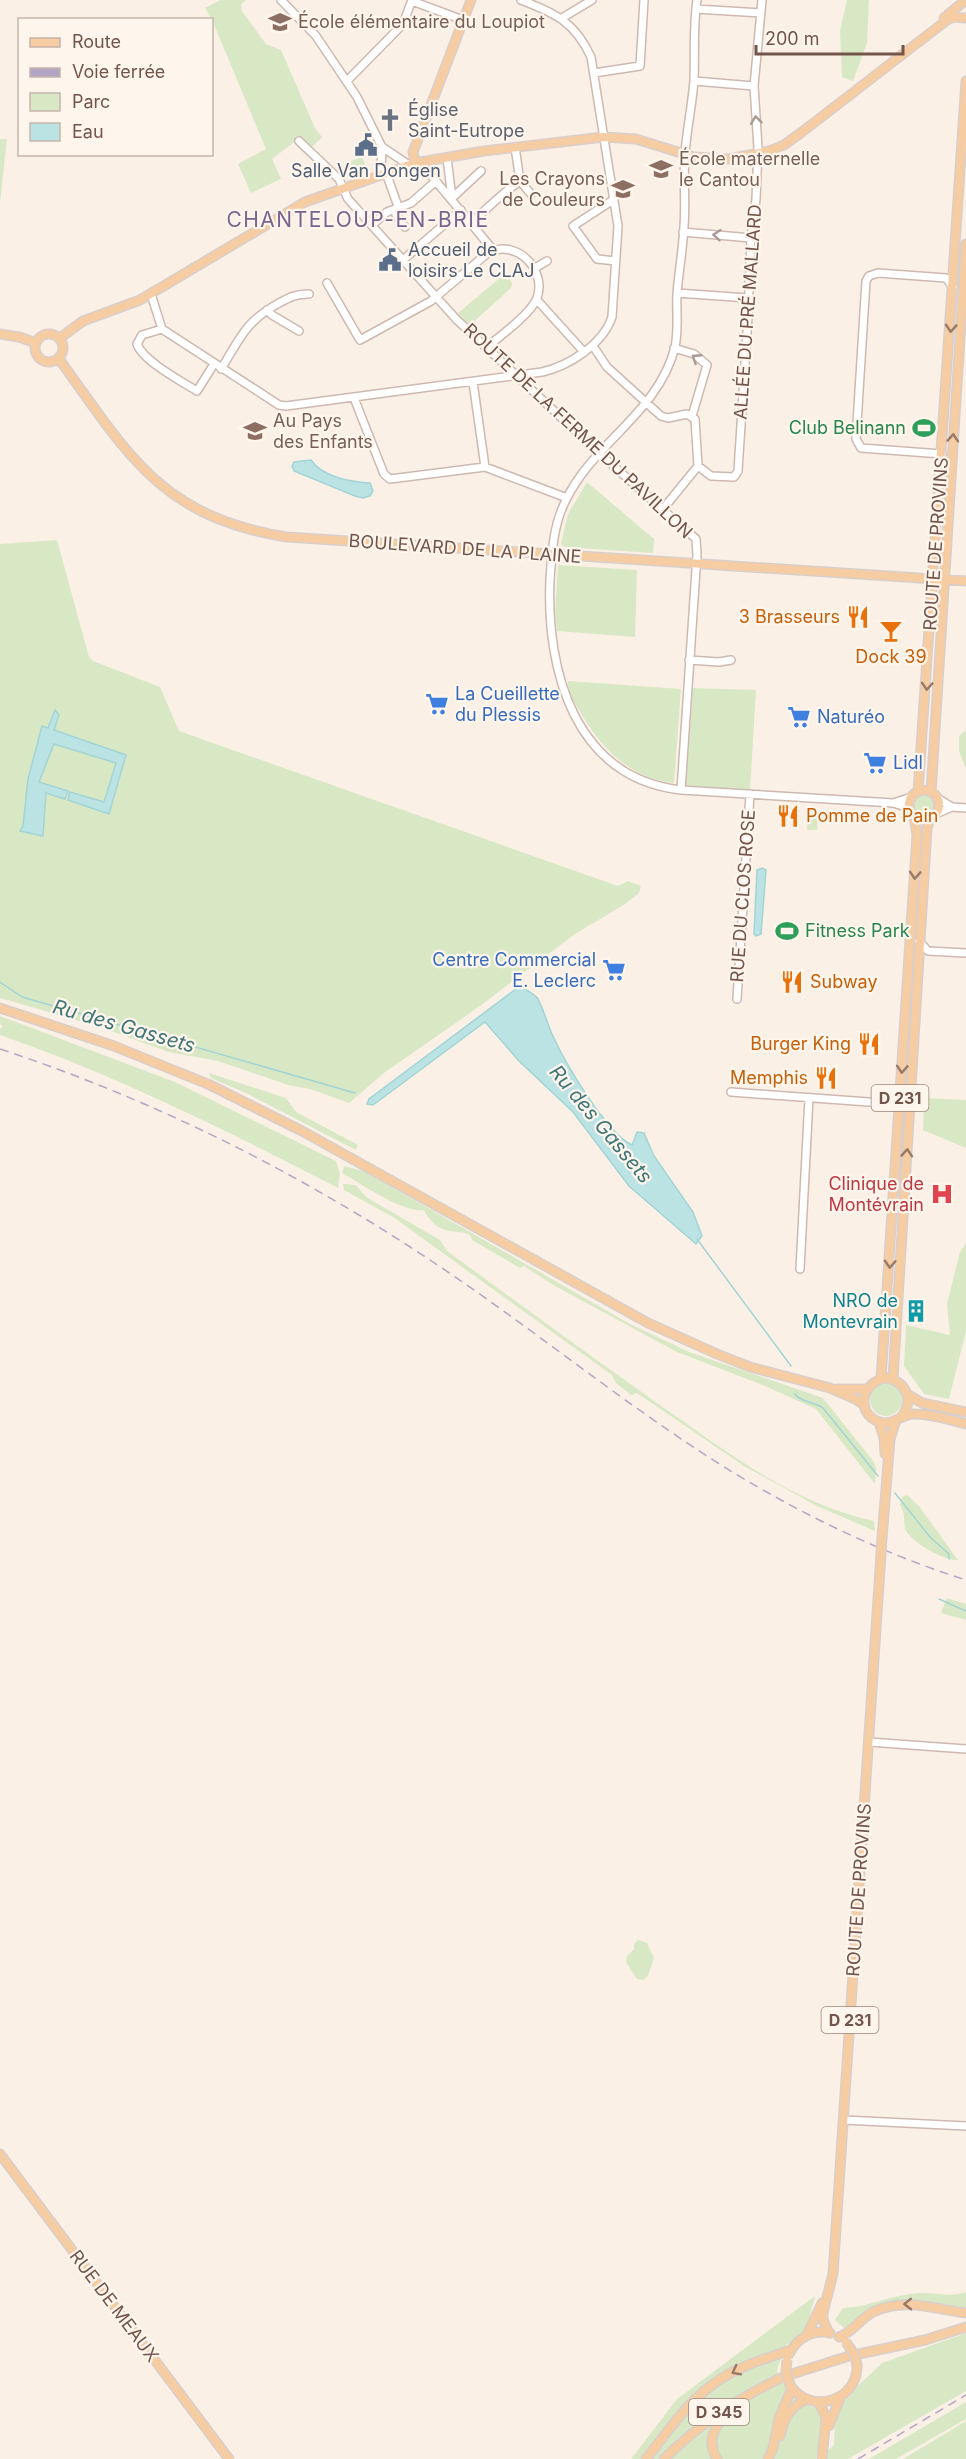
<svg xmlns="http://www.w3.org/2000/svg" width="966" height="2459" viewBox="0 0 966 2459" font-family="Inter,sans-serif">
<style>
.green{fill:#d8e8c5}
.water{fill:#bce3e4;stroke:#a2d4d5;stroke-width:1.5}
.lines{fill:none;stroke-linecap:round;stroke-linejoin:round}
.stream{stroke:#a2d4d5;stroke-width:1.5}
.minor-casing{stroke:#ceb9b0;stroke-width:10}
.major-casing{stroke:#d8cfcd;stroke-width:11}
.minor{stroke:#fff;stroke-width:7}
.major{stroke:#f6cca2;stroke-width:8}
.rail{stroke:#b2a5c4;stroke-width:1.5;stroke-dasharray:9 6;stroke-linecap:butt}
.major-bridge-casing{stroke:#d8cfcd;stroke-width:11;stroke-linecap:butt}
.major-bridge{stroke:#f6cca2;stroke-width:8}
.oneway{stroke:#ab9994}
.oneway2{stroke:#9a7966}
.labels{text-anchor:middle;stroke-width:4.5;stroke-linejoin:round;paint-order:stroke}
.shield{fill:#fef5ec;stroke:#9d857c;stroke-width:1.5}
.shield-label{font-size:16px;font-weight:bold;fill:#73554c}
.education-label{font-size:18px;fill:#785e54;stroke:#fef5ec;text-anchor:start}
.worship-label{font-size:18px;fill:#5b616d;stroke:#fef5ec;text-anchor:start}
.service-label{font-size:18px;fill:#4e5e75;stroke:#fef5ec}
.street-label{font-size:18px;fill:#73554c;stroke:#fef5ec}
.leisure-label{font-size:18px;fill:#27864d;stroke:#fef5ec;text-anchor:end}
.food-label{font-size:18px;fill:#c56008;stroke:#fef5ec;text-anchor:end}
.shop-label{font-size:18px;fill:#366cbe;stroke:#fef5ec;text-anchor:start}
.health-label{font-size:18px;fill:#be3a42;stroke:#fef5ec;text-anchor:end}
.culture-label{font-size:18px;fill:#0d838f;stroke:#fef5ec;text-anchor:end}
.water-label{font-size:20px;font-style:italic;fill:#407678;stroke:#fef5ec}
.quarter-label{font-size:21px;letter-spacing:1.5px;fill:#7a648f;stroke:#fef5ec}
</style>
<rect width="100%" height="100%" fill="#fbf0e6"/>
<path class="green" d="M220,0h26l-5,4 1,7 24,33 15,6 34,78 7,9 -10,10 -11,-10 -29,22 9,20 -30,14 -13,-29 28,-15 -54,-129 -7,-12z
M847,0h22l-2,43 -14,38 -11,-4 -2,-46z
M0,139h7l-7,64z
M362,157l4,10 -18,7 -4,-10z
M501,277l8,1 3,5 -1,5 -41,37 -12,-12z
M587,482l67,57 -1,14 -89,-6 -3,-3 7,-30z
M57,540l32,117 4,4 67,26 19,44 439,155 10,-5 13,5 -2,7 -14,11 -50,30 -95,72 -96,67 -35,30 -39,-14 -22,-4 -70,-24 -49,-9 -72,-26 -97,-28v-454z
M558,565l79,5 -2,67 -78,-6 -2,-19z
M568,681l113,8 -7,94c-44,-4 -74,-36 -95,-73 -5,-8 -12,-20 -11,-29z
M693,688l63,2 -6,101 -64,-6z
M966,730v39l-7,-18v-15z
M913 805a11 11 0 1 1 22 0a11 11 0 1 1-22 0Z
M808,814l10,1 -1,15h-10z
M0,1016l175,66 161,79 4,13 -2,14c-111,-57 -220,-112 -338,-153v-6l3,-3 -3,-2z
M209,1073l77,25 10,14 62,33 -2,5 -110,-57 -35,-15z
M924,1098l42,2v48l-43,-18z
M344,1166l20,5 266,153 59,28 134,46 51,64 2,6 -1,16 -59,-75 -51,-23 -88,-34 -122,-66 -31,-20 -4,2 -48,-28 -2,-5c-8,-4 -11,-2 -20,-4 -13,-2 -20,-10 -26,-21 -21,3 -63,-26 -82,-37z
M343,1184l13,1 10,12 74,43 7,11c70,51 139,102 210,152 68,47 135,101 217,118l1,10 -58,-25 -73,-40 -107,-73 -6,2 -15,-12 -4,-8 -219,-158 -49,-27z
M966,1243v88l-17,68 -25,-5 -20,-28 2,-41 44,10 -3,-31 13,-52z
M870 1400a16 16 0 1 1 32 0a16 16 0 1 1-32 0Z
M907,1495l12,11 39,54c-12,2 -50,-19 -53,-32 -2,-9 1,-14 -5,-23l2,-8z
M947,1598l19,6v16l-25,-7z
M638,1940l9,3 7,15 -6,18 -5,4 -6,-1 -11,-17 1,-6 7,-7v-5z
M966,2292v18c-33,-5 -73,-18 -102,4 -7,4 -12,11 -17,17l-12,-11 8,-12c27,-1 50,-14 77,-15 17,-1 30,5 46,-1z
M815,2296l-9,34 -22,17 -7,24c10,20 19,34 42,37l4,18 -7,33h-185l46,-60z
M966,2333v58l-118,68h-22v-7l8,-7 1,-22 7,-22 40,-38z
M966,2402v17l-70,40h-27z
M966,2421v38h-63z"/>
<path class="water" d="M311,460c11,17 40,22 59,23l3,8 -3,5 -7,2 -8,-2 -61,-25 -2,-5 2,-4z
M55,710l4,5 -5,15 72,25 -17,59 -41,-14 2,-8 34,10 12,-39 -62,-19 -15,38 29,9 -3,8 -19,-6 -3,43 -23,-5 3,-5 5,-47 14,-53 6,2z
M762,868l4,2 -5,64 -5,2 -2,-2 3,-64z
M520,986c6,4 15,8 18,13 6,11 9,24 14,35 12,27 54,99 80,111l5,-13 7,1 10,23 39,56 9,24 -6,8 -67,-58 -56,-74 -54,-51 -34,-39 -112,83 -6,-1 2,-5z"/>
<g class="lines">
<path class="stream" d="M0,982l22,15 333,96
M697,1239l94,127
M795,1394c5,8 20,8 28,14l55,68
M895,1493l35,44 19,17v5
M939,1599l27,12"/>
<g class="minor-casing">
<path id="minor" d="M281,0l35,36 41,61 25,50 -1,27
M697,0c-4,27 -2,54 -3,81 -2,24 -7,48 -9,72 -2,24 1,49 -1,73 -1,22 -5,44 -7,67 -1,18 2,36 -2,54 -16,65 -82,96 -109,153 -13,25 -14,52 -16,80 -4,91 25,198 131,210l212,13 16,5
M412,1l51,19
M696,9l65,4
M562,18l30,-18
M594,73l46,-7 4,-66
M347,81l56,-57 9,-24
M694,81l60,5
M299,141l40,38 9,20 108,120 144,135 96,85 1,16 -16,235
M382,147l27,18
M515,147l5,34 11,13
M447,158l5,40
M420,162l73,88
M386,173l13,36 -3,6 9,12
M452,198l29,-27
M613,200l-40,26 24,33 19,2
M471,223c17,-15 31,-30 49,-42
M372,225l15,-13 24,-9 25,-22
M683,232l68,6
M403,260l58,-50
M535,268l12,-7
M327,283l33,57 71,-39 58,-49c28,-13 58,18 48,46 -6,16 -37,38 -50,49
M677,293l71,5
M151,294l11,35 117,76 7,1 256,-34c27,-6 61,-28 70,-55l6,-91 -27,-169c-16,-35 -36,-44 -70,-57
M537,300l47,52
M267,310l5,5 27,16
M162,329l-20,6 -5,9c6,17 44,37 60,47l17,-27
M593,346l14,21 54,49 7,2 19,-4 8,5 3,47 -35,43
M674,348l20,6 13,11 -15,51
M221,369c20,-32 24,-47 58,-66 11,-6 17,-9 30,-9
M473,382l12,85
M354,398l30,76 6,5 95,-12 82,31
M942,454l-81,-6 -5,-9 10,-158 3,-5 9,-3 68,5 7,9
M698,466l13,10 23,1 4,-6 10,-154 3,-79 5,-39 2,-51 -4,-62 8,-86
M689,660l30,2 12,-2
M937,798l15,9 14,1
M893,803l19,-6
M938,813l14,-6
M919,941l9,10 38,2
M737,999l13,-205
M731,1092l179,13
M800,1269l9,-171
M869,1742l97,7
M844,2120l122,6"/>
</g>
<g class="major-casing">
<path id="major" d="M944,18l18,-15
M415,163l-2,-11 58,-152
M35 348a14 14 0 1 1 28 0a14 14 0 1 1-28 0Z
M0,334l19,3 17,6
M60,338l23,-17 57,-21 165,-98 110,-39 69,-12 119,-14 33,2 58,18 35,2 40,-8 15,-6 18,-13 145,-112 7,-3 10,1
M59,359c69,95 101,158 228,178l679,44
M909 805a15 15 0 1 1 30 0a15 15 0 1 1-30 0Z
M918,792l48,-711
M931,792l35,-548
M0,1008l114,38 96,39 92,46 346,192 69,31 33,13 80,21 25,11 9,6
M881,1379l36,-544 -3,-18
M893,1379l34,-551 3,-9
M836,1389h31
M907,1394l15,9 44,9
M902,1416c12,-16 4,-34 -15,-38 -25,2 -33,36 -7,44 14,4 22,-9 35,-8 17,0 35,6 51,10
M879,1422l5,16 1,16
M882,1538l8,-99 6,-19
M0,2154l229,305
M829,2333l-6,-13v-7l10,-39 47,-705
M807,2335l15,-32
M839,2337c14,-5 21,-18 34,-25 31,-15 61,-3 93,1
M789,2354c8,-16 24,-25 41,-21
M859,2354l66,-14 41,-13
M792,2374l57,-18
M790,2385c20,31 69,16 67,-21
M819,2403l7,14 -4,42
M829,2426l11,-28
M780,2436c4,-18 10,-29 27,-37
M646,2459c23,-29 44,-61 76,-81 21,-13 45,-20 69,-28
M664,2459c35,-35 74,-61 119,-82
M717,2459c-13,-23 1,-38 20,-52
M768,2459l5,-11 6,-30 13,-30"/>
</g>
<use href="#minor" class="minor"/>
<use href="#major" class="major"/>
<path class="rail" d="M0,1049c152,50 296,122 430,211 103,68 198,148 304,213 73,44 150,81 232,107
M858,2459l108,-64"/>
<g class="major-bridge-casing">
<path id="major-bridge" d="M880,1569l2,-31
M846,2342l8,12 3,10
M787,2360l-1,11 4,14"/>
</g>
<use href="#major-bridge" class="major-bridge"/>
</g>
<defs><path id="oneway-chevron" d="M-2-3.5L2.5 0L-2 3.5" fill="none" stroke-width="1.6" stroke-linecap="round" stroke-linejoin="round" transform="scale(1.5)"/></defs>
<g class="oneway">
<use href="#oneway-chevron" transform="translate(756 120) rotate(-97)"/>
<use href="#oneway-chevron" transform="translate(717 235) rotate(-175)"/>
<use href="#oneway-chevron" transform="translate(696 358) rotate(-147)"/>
</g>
<g class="oneway2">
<use href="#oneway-chevron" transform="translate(951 328) rotate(94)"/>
<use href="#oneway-chevron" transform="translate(953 438) rotate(-86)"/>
<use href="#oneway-chevron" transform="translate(927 686) rotate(94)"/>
<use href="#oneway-chevron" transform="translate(915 875) rotate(94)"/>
<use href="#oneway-chevron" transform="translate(902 1069) rotate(94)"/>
<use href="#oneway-chevron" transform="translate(907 1153) rotate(-86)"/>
<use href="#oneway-chevron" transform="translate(890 1264) rotate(93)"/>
<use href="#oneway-chevron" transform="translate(908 2304) rotate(179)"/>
<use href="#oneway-chevron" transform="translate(736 2371) rotate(153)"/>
</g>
<defs>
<g id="school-bare" transform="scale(1.8)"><path d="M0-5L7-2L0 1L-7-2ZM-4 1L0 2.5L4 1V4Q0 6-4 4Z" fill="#8d6e63" stroke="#fef5ec" stroke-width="2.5" paint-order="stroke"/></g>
<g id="church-bare" transform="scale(1.8)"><path d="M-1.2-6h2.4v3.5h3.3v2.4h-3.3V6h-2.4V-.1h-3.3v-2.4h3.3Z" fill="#6b7280" stroke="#fef5ec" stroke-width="2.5" paint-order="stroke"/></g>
<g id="civic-bare" transform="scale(1.8)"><path d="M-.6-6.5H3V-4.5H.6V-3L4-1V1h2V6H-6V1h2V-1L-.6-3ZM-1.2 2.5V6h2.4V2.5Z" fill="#5c6f8a" stroke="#fef5ec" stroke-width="2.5" paint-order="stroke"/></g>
<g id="stadium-bare" transform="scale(1.8)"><path d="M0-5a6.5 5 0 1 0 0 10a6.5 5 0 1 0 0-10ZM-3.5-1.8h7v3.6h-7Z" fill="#2e9e5b" stroke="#fef5ec" stroke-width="2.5" paint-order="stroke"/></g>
<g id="restaurant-bare" transform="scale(1.8)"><path d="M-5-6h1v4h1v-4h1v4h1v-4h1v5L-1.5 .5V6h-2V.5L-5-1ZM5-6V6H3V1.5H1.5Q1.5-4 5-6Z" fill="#e8710a" stroke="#fef5ec" stroke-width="2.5" paint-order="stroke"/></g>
<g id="bar-bare" transform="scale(1.8)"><path d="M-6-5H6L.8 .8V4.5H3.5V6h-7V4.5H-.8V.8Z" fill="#e8710a" stroke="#fef5ec" stroke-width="2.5" paint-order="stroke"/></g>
<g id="supermarket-bare" transform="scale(1.8)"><path d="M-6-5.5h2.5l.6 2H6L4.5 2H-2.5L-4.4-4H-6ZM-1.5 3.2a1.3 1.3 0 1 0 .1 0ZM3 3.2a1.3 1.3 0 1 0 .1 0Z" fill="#3f7fe0" stroke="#fef5ec" stroke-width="2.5" paint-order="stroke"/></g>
<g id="hospital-bare" transform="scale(1.8)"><path d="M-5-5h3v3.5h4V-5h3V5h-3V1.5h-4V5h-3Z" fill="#e0444e" stroke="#fef5ec" stroke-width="2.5" paint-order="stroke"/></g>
<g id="building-bare" transform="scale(1.8)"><path d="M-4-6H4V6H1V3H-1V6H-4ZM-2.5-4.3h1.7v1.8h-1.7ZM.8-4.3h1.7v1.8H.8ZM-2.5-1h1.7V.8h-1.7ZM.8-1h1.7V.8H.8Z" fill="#0f9aa8" stroke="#fef5ec" stroke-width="2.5" paint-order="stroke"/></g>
</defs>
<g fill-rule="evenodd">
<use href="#school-bare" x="280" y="22"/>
<use href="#church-bare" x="390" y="120"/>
<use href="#civic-bare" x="366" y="145"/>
<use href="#school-bare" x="661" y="169"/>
<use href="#school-bare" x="623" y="189"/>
<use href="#civic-bare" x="390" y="260"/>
<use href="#stadium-bare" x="924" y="428"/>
<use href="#school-bare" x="255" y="431"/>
<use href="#restaurant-bare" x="858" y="617"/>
<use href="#bar-bare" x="891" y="631"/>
<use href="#supermarket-bare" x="437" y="704"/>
<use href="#supermarket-bare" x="799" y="717"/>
<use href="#supermarket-bare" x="875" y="763"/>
<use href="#restaurant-bare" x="788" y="816"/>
<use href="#stadium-bare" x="787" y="931"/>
<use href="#supermarket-bare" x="614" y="970"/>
<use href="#restaurant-bare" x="792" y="982"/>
<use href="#restaurant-bare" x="869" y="1044"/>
<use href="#restaurant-bare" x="826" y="1078"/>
<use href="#hospital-bare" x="942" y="1194"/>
<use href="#building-bare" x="916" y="1311"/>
</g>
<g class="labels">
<g class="shield">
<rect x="871.5" y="1085" width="57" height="26" rx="4.5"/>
<rect x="821.5" y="2007" width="57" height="26" rx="4.5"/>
<rect x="689" y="2399" width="60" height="26" rx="4.5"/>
</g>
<g class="shield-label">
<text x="900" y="1104">D 231</text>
<text x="850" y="2026">D 231</text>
<text x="719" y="2418">D 345</text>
</g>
<g class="education-label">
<text x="298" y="28">École élémentaire du Loupiot</text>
<text x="679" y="165">École maternelle<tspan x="679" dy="21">le Cantou</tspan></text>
<text x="605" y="185" text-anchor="end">Les Crayons<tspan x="605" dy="21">de Couleurs</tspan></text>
<text x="273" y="427">Au Pays<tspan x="273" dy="21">des Enfants</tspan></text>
</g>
<g class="worship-label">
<text x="408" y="116">Église<tspan x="408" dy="21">Saint-Eutrope</tspan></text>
</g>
<g class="service-label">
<text x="366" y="177">Salle Van Dongen</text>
<text x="408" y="256" text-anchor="start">Accueil de<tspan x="408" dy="21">loisirs Le CLAJ</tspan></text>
</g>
<g class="street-label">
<text transform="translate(748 312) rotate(-86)" y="6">ALLÉE DU PRÉ MALLARD</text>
<text transform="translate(578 431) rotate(43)" y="6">ROUTE DE LA FERME DU PAVILLON</text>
<text transform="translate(936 544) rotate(-86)" y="6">ROUTE DE PROVINS</text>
<text transform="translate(465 549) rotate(4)" y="6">BOULEVARD DE LA PLAINE</text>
<text transform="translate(743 896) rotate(-86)" y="6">RUE DU CLOS ROSE</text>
<text transform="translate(859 1890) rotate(-86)" y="6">ROUTE DE PROVINS</text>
<text transform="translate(114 2306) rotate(53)" y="6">RUE DE MEAUX</text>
</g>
<g class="leisure-label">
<text x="906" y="434">Club Belinann</text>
<text x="805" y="937" text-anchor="start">Fitness Park</text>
</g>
<g class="food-label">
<text x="840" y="623">3 Brasseurs</text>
<text x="891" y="663" text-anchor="middle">Dock 39</text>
<text x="806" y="822" text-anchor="start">Pomme de Pain</text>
<text x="810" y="988" text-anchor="start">Subway</text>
<text x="851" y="1050">Burger King</text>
<text x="808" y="1084">Memphis</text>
</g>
<g class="shop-label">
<text x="455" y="700">La Cueillette<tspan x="455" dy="21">du Plessis</tspan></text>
<text x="817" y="723">Naturéo</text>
<text x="893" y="769">Lidl</text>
<text x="596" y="966" text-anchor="end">Centre Commercial<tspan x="596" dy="21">E. Leclerc</tspan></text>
</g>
<g class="health-label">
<text x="924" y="1190">Clinique de<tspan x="924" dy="21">Montévrain</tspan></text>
</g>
<g class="culture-label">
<text x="898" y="1307">NRO de<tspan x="898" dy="21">Montevrain</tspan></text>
</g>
<g class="water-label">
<text transform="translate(124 1026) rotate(16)" y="7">Ru des Gassets</text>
<text transform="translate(601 1124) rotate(50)" y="7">Ru des Gassets</text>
</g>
<g class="quarter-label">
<text x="358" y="227">CHANTELOUP-EN-BRIE</text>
</g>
</g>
<rect x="18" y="18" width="195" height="138" fill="#fef5ec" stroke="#c6b5ac" stroke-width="1.5"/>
<rect x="30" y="38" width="30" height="9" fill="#f6cca2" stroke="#c6b5ac" stroke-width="1.5"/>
<text x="72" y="48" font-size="18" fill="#73554c">Route</text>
<rect x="30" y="68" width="30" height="9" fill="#b2a5c4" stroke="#c6b5ac" stroke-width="1.5"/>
<text x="72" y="78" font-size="18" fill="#73554c">Voie ferrée</text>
<rect x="30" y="93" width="30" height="18" fill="#d8e8c5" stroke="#c6b5ac" stroke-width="1.5"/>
<text x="72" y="108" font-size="18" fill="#73554c">Parc</text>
<rect x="30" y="123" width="30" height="18" fill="#bce3e4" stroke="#c6b5ac" stroke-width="1.5"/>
<text x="72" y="138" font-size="18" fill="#73554c">Eau</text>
<path d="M756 45v9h147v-9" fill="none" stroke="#73554c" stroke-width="3"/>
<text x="765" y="45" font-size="18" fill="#73554c" stroke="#fef5ec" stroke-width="4.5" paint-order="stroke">200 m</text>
</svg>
